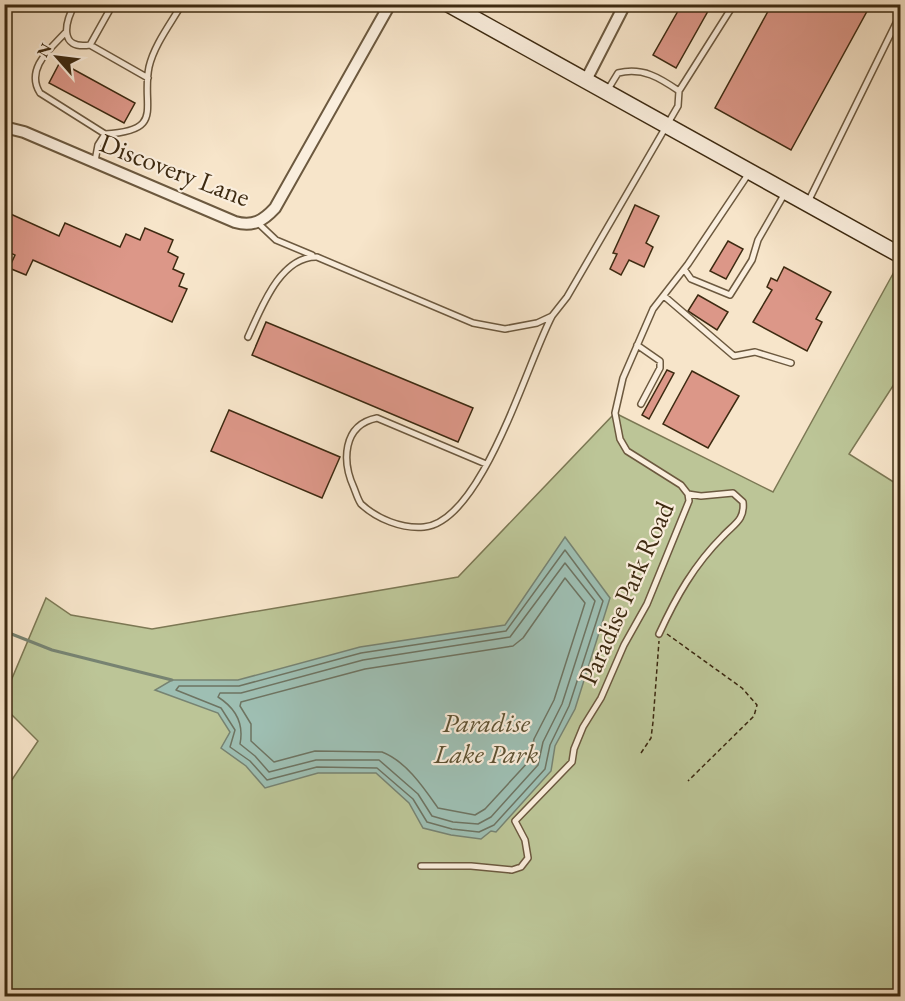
<svg xmlns="http://www.w3.org/2000/svg" width="905" height="1001" viewBox="0 0 905 1001" font-family="'EB Garamond',serif">
<style>
.green{fill:#bcc597;stroke:#7c7854;stroke-width:1.5}
.water{fill:#9ebfb3;stroke:#778372;stroke-width:1.5}
.lines{fill:none;stroke-linecap:round;stroke-linejoin:round}
.shore{stroke:#6e7462;stroke-width:1.5}
.stream{stroke:#778372;stroke-width:3}
.building{fill:#dc9788;stroke:#3d2a11;stroke-width:1.5}
.lane-casing{stroke:#6c593f;stroke-width:8}
.street-casing{stroke:#6c593f;stroke-width:14}
.secondary-casing{stroke:#3d2a11;stroke-width:18}
.path{stroke:#3d2a11;stroke-width:1.5;stroke-dasharray:4.5 3;stroke-linecap:butt}
.lane{stroke:#faeedd;stroke-width:5}
.street{stroke:#faeedd;stroke-width:10}
.secondary{stroke:#faeedd;stroke-width:15}
.labels{text-anchor:middle;stroke-width:4.5;stroke-linejoin:round;paint-order:stroke}
.street-label{font-size:27px;fill:#3d2a11;stroke:#faeedd}
.park-label{font-size:27px;font-style:italic;fill:#5d5132;stroke:#faeedd}
</style>
<rect width="100%" height="100%" fill="#f7e5ca"/>
<filter id="stains"><feTurbulence type="fractalNoise" baseFrequency=".00333" numOctaves="4"/><feColorMatrix values="0 0 0 0 .2 0 0 0 0 .09 0 0 0 0 .02 0 0 0 .5 -.17"/></filter>
<radialGradient id="worn" r=".72"><stop offset=".6" stop-color="#630" stop-opacity="0"/><stop offset="1" stop-color="#630" stop-opacity=".3"/></radialGradient>
<path class="green" d="M900,261v114l-51,79 51,32v510h-895v-206l33,-49 -33,-33v-13l41,-97 25,17 81,14 306,-52 157,-164 158,79z"/>
<path class="water" d="M565,537l45,61 -35,111 -20,37 -4,25 -55,61 -5,-1 -10,8 -30,-4 -28,-7 -14,-25 -33,-30h-58l-53,15 -19,-22 -25,-18 9,-16 -12,-19 -63,-23 17,-10h66l122,-33 145,-22z"/>
<g class="lines">
<path class="shore" d="M565,550l38,51 -34,105 -19,39 -5,24 -51,56 -15,7 -27,-3 -25,-7 -14,-23 -36,-31 -60,-1 -50,13 -17,-19 -20,-14 5,-17 -14,-22 -45,-18 3,-4h60l122,-33 145,-22z
M565,563l30,38 -33,103 -19,38 -5,23 -47,52 -13,7 -25,-2 -21,-6 -14,-22 -39,-34h-63l-47,12 -14,-16 -15,-12c4,-20 -3,-35 -22,-47l2,-4h21l122,-33 147,-23z
M565,578l20,25 -31,97 -20,39 -4,21 -45,49 -10,6 -37,-7c-14,-20 -32,-47 -56,-56l-67,-1 -41,11 -23,-21v-17l-11,-18 1,-4 124,-33 148,-23 10,-8z"/>
<path class="stream" d="M4,631l48,19 120,30"/>
</g>
<path class="building" d="M682,4h30l-36,64 -23,-13z
M772,4h99l-80,146 -76,-42z
M60,62l75,41 -11,20 -75,-40z
M635,205l24,11 -13,27 7,4 -9,20 -15,-7 -8,15 -11,-6 7,-15 -4,-1z
M4,211l55,25 6,-13 55,24 6,-13 14,6 5,-12 28,12 -5,12 10,5 -5,12 11,5 -5,12 8,3 -15,33 -139,-62 -7,15 -17,-7 6,-13 -11,-5z
M728,241l15,8 -17,30 -16,-8z
M784,267l47,25 -15,27 6,3 -15,29 -54,-29 19,-32 -5,-3 4,-9 6,3z
M698,295l30,17 -11,18 -29,-19z
M266,322l207,86 -15,34 -206,-87z
M667,370l7,3 -25,46 -7,-4z
M692,371l47,25 -31,52 -45,-24z
M229,410l111,47 -18,41 -111,-47z"/>
<g class="lines">
<g class="lane-casing">
<path id="lane" d="M75,4c-10,18 -17,46 15,41l23,-41
M65,33c-15,16 -40,36 -25,60l65,41
M90,45l58,33
M679,91l55,-87
M95,161l3,-16 7,-11c61,-3 36,-27 44,-67 5,-22 22,-44 33,-63
M808,202l92,-187
M258,223l18,17 36,15
M684,269l7,10 39,16 22,-35 6,-20 27,-47
M664,296l70,60 21,-4 36,11
M248,337c13,-28 32,-81 69,-80l156,66 32,6 32,-6 15,-7 15,-19 111,-191 1,-15c-19,-13 -36,-24 -61,-18l-11,18
M637,345l23,16v7l-19,36
M486,464l-109,-46c-35,7 -35,44 -23,70 2,5 4,12 7,16 16,15 41,25 63,23 58,-5 103,-164 128,-211
M659,634c17,-37 35,-69 64,-98 11,-12 22,-16 20,-34l-10,-9 -32,3 -13,-2
M421,866h50l41,4 9,-3 7,-9 -3,-18 -10,-19 57,-59 2,-13 9,-22 18,-29 23,-53 23,-41 42,-103 -1,-7 -7,-9 -54,-34 -7,-12 -5,-26 8,-35 30,-69 35,-45 61,-91"/>
</g>
<g class="street-casing">
<path id="street" d="M586,80l39,-76
M4,127l20,5 211,90c18,5 28,-1 40,-14l115,-204"/>
</g>
<g class="secondary-casing">
<path id="secondary" d="M448,4l452,251"/>
</g>
<path class="path" d="M667,634l75,54 15,17 -3,11 -66,65
M641,753l10,-15 2,-16 6,-81"/>
<use href="#lane" class="lane"/>
<use href="#street" class="street"/>
<use href="#secondary" class="secondary"/>
</g>
<g class="labels">
<g class="street-label">
<text transform="translate(175 170) rotate(21)" y="9">Discovery Lane</text>
<text transform="translate(626 593) rotate(-66)" y="9">Paradise Park Road</text>
</g>
<g class="park-label">
<text x="486" y="732">Paradise<tspan x="486" dy="31">Lake Park</tspan></text>
</g>
</g>
<rect width="905" height="1001" fill="none" stroke="#f7e5ca" stroke-width="24"/>
<rect x="6" y="6" width="893" height="989" fill="none" stroke="#3d2a11" stroke-width="3"/>
<rect x="12" y="12" width="881" height="977" fill="none" stroke="#3d2a11" stroke-width="1.5"/>
<g transform="translate(57 57) rotate(298)" stroke="#faeedd" stroke-width="4.5" paint-order="stroke">
<path d="M0-4.5L10 22L0 15L-10 22Z" fill="#3d2a11"/>
<text y="-9" font-size="16" font-weight="bold" text-anchor="middle" fill="#3d2a11">N</text>
</g>
<rect width="100%" height="100%" filter="url(#stains)"/>
<rect width="100%" height="100%" fill="url(#worn)"/>
</svg>
